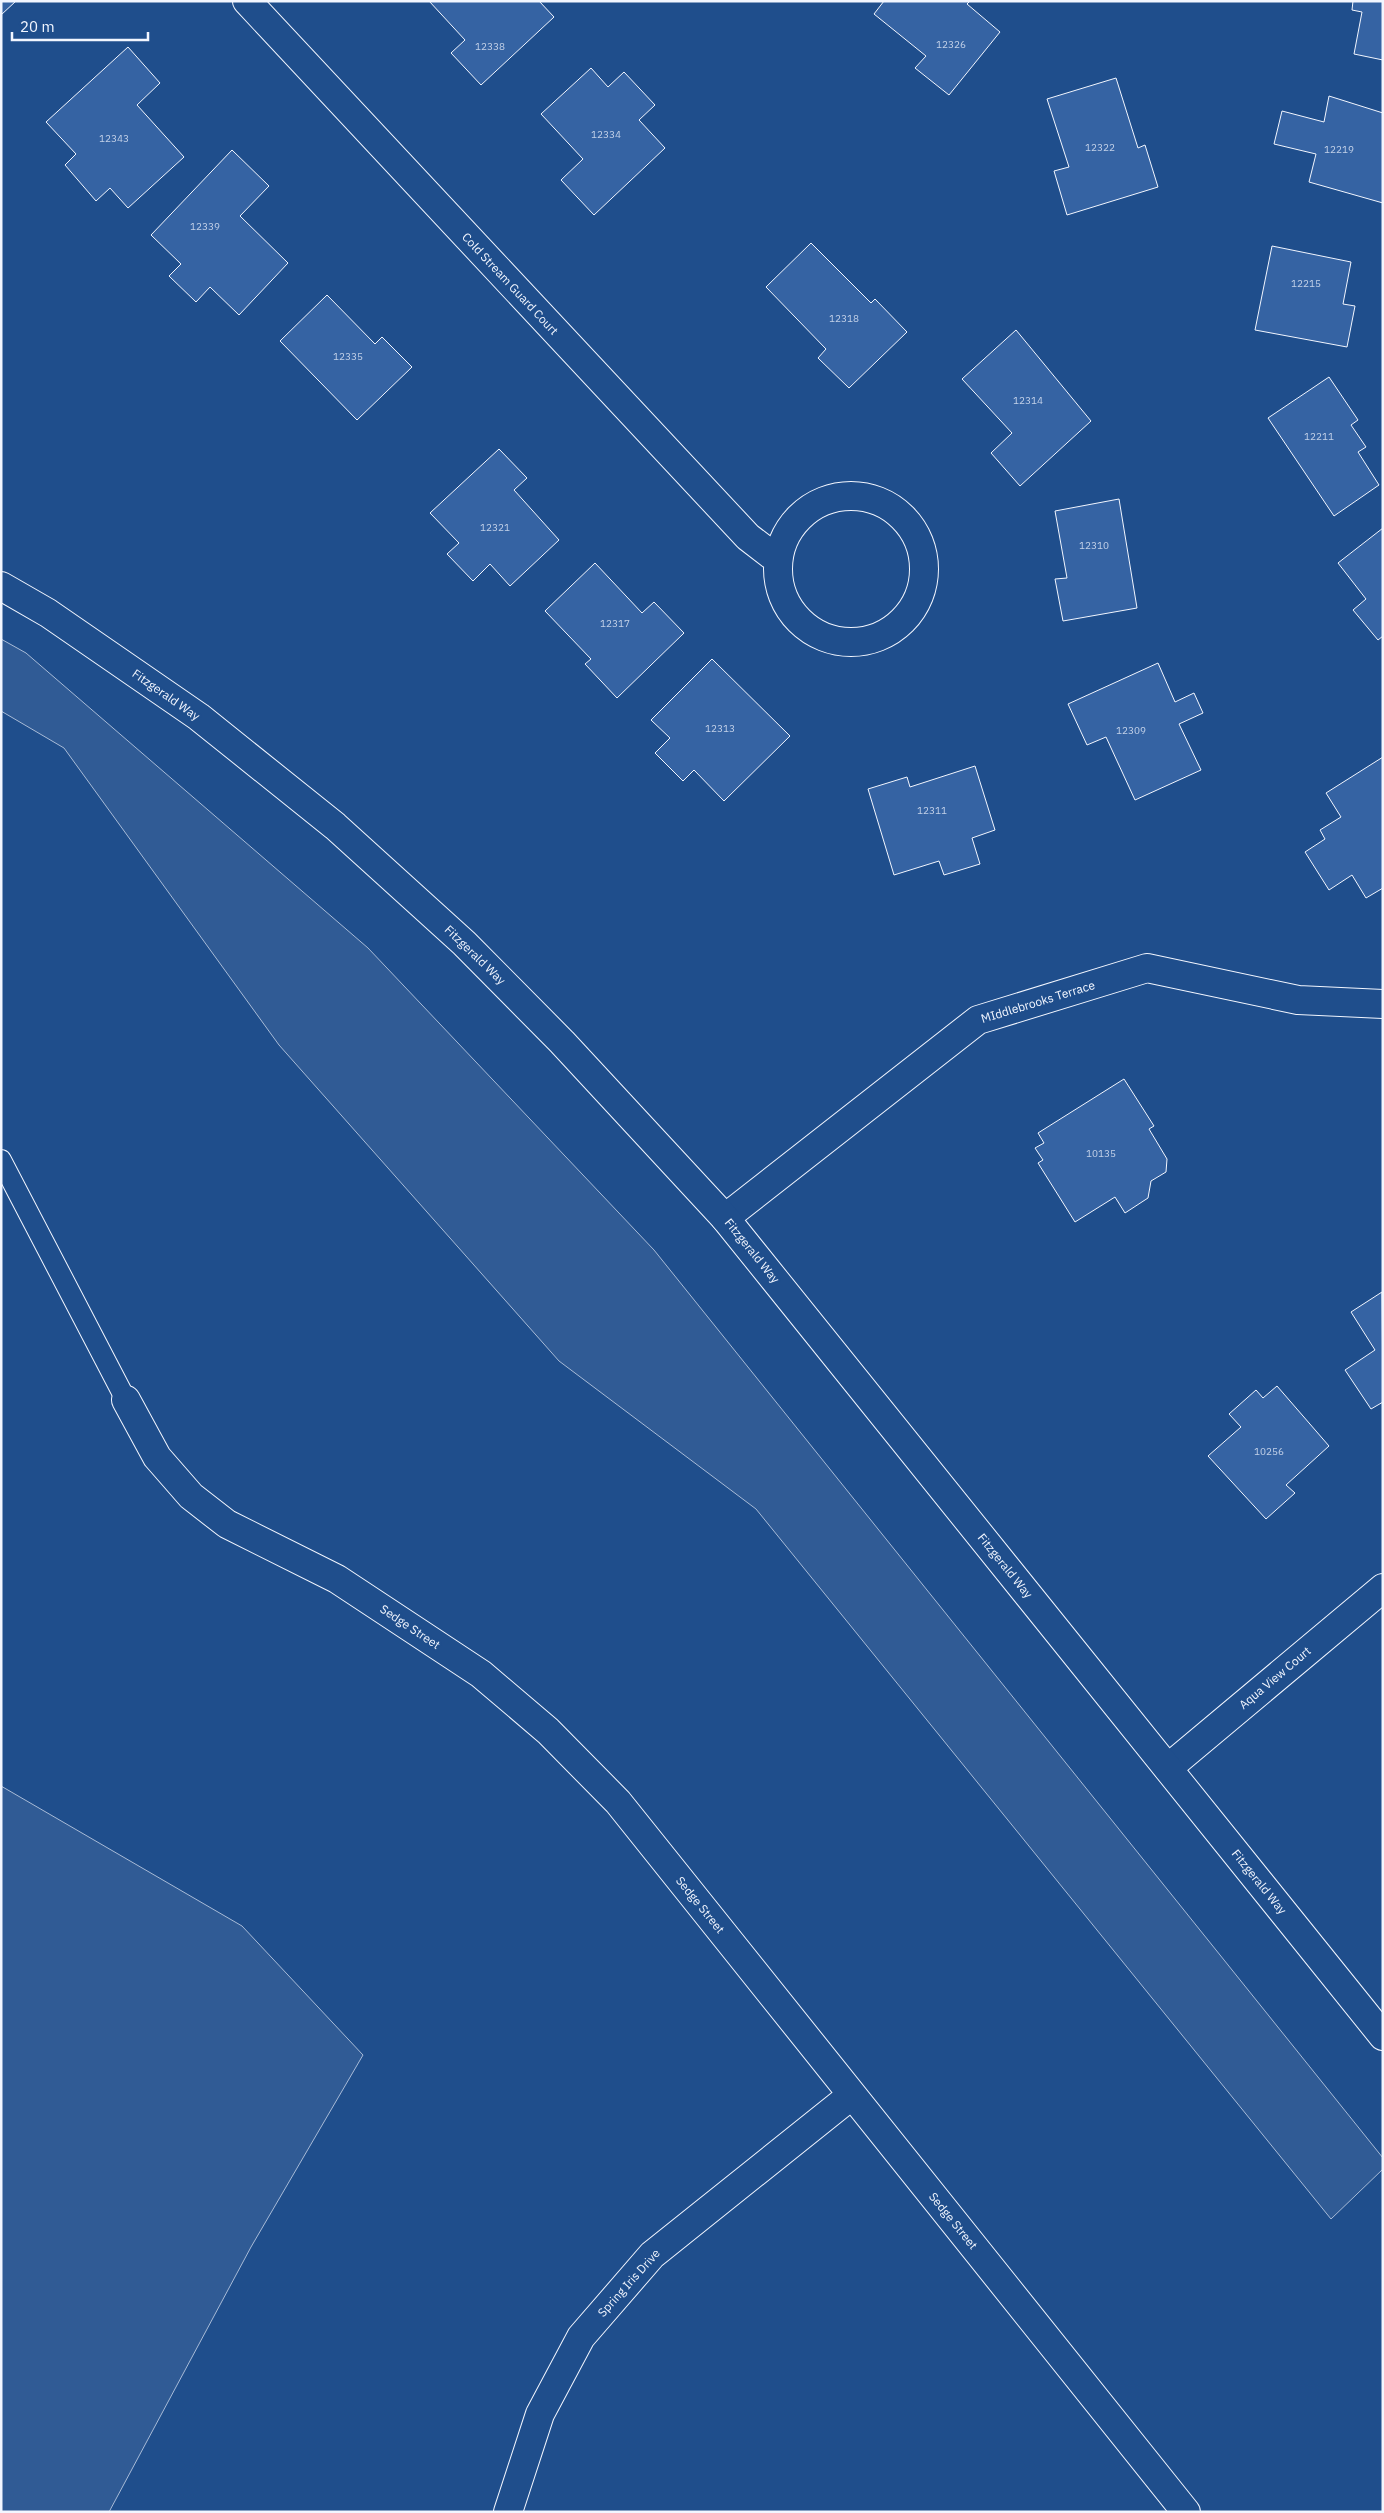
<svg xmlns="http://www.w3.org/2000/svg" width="1384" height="2513" viewBox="0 0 1384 2513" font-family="'IBM Plex Sans',sans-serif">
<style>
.built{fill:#305b95;stroke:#a8bbd7}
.building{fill:#3563a3;stroke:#f2f6ff}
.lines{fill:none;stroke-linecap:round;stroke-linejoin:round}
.lane-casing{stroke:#f2f6ff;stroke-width:22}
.street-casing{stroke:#f2f6ff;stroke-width:30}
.secondary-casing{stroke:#f2f6ff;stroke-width:30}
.lane{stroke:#1f4e8c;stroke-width:20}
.street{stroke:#1f4e8c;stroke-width:28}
.secondary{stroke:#1f4e8c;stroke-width:28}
.labels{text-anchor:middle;stroke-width:4;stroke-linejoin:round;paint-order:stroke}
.number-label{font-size:10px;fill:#c3d1e8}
.street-label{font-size:12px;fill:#f2f6ff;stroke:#1f4e8c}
</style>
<rect width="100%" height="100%" fill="#1f4e8c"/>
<path class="built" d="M1,639l25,14 342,295 286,302 729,908v11l-52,50 -575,-710 -197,-148 -280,-316 -215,-297 -63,-37z
M1,1786l241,140 121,129 -112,192 -142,265h-108z"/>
<path class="building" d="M1,1h15l-15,14z
M429,1h110l15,16 -73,68 -30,-32 14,-13z
M884,1h86l-3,3 33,28 -51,63 -34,-27 11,-12 -52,-42z
M1353,1h30v59l-29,-6 8,-42 -10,-2z
M128,47l32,36 -23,22 47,52 -56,51 -18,-20 -14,13 -31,-36 11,-11 -30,-32z
M591,68l17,19 16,-15 31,33 -16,15 26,28 -71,67 -33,-35 22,-21 -42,-45z
M1116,78l22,70 7,-3 13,42 -91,28 -13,-44 15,-4 -22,-68z
M1329,96l54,17v90l-74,-21 7,-28 -42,-10 8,-33 42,11z
M232,150l37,36 -29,30 48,47 -49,52 -29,-28 -14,15 -27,-26 12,-12 -30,-29z
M811,243l60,60 4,-4 32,33 -58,56 -31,-30 8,-9 -60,-62z
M1272,246l79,16 -8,42 12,2 -8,41 -92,-17z
M327,295l48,49 7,-7 30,30 -55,53 -77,-79z
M1016,330l75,91 -71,65 -29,-33 21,-20 -50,-54z
M1329,377l29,43 -7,5 15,22 -8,5 21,33 -45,31 -66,-98z
M499,449l28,29 -13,12 45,50 -49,46 -20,-22 -17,17 -26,-27 12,-11 -29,-30z
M1119,499l18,109 -74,13 -8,-42 12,-1 -12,-67z
M1383,528v108l-5,4 -25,-30 13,-11 -28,-36z
M595,563l47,50 12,-11 30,31 -67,65 -32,-34 6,-5 -46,-48z
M712,659l78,77 -66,65 -30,-31 -11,11 -28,-28 15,-15 -19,-18z
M1158,663l17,39 19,-9 9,20 -24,11 22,46 -66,30 -29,-63 -19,8 -19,-41z
M1383,757v131l-17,10 -14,-23 -23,15 -24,-38 20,-13 -5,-9 21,-13 -15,-24z
M975,766l20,64 -23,8 8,26 -36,11 -5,-14 -45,14 -26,-86 39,-12 3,10z
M1124,1079l30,47 -5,3 18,30 -1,13 -15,9 -3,17 -23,15 -10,-16 -40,25 -37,-59 5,-3 -8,-12 9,-5 -6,-10z
M1382,1292l1,110 -12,7 -26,-39 30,-20 -24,-38z
M1277,1386l52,60 -43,39 9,8 -29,26 -58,-63 33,-29 -12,-13 27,-24 7,8z"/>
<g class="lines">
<g class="lane-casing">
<path id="lane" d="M1,1160l125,240"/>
</g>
<g class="street-casing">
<path id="street" d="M247,1l501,536 30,23
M778 569a73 73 0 1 1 146 0a73 73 0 1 1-146 0Z
M725,1218l253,-198 169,-52 151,32 85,4
M126,1400l31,57 34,39 36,28 110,55 144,95 67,57 70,71 568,710
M1168,1768l215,-180
M508,2512l32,-98 41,-77 71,-82 200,-160"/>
</g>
<g class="secondary-casing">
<path id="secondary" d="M1,586l47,27 151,104 136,109 129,117 98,99 163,176 658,818"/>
</g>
<use href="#lane" class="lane"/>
<use href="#street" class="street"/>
<use href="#secondary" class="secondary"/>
</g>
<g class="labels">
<g class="number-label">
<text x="951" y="48">12326</text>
<text x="490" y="50">12338</text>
<text x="606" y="138">12334</text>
<text x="114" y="142">12343</text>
<text x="1100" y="151">12322</text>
<text x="1339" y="153">12219</text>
<text x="205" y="230">12339</text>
<text x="1306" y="287">12215</text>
<text x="844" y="322">12318</text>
<text x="348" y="360">12335</text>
<text x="1028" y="404">12314</text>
<text x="1319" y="440">12211</text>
<text x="495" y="531">12321</text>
<text x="1094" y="549">12310</text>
<text x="615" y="627">12317</text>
<text x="720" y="732">12313</text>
<text x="1131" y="734">12309</text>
<text x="932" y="814">12311</text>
<text x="1101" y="1157">10135</text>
<text x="1269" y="1455">10256</text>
</g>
<g class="street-label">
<text transform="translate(510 284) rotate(47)" y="4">Cold Stream Guard Court</text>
<text transform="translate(166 695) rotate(35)" y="4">Fitzgerald Way</text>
<text transform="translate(475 955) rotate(44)" y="4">Fitzgerald Way</text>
<text transform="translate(1038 1002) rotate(-17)" y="4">MIddlebrooks Terrace</text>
<text transform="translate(752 1251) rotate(51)" y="4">Fitzgerald Way</text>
<text transform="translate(1005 1566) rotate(51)" y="4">Fitzgerald Way</text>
<text transform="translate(410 1627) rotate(34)" y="4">Sedge Street</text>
<text transform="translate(1275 1678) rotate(-40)" y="4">Aqua View Court</text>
<text transform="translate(1259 1882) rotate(51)" y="4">Fitzgerald Way</text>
<text transform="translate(700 1905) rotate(51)" y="4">Sedge Street</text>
<text transform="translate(953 2221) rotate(51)" y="4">Sedge Street</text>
<text transform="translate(629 2283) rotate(-48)" y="4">Spring Iris Drive</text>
</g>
</g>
<rect width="1384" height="2513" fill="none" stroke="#f2f6ff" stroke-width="5"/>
<path d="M12 32v8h136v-8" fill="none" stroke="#f2f6ff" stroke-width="2.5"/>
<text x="20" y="32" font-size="15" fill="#f2f6ff" stroke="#1f4e8c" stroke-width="4" paint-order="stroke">20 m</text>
</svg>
